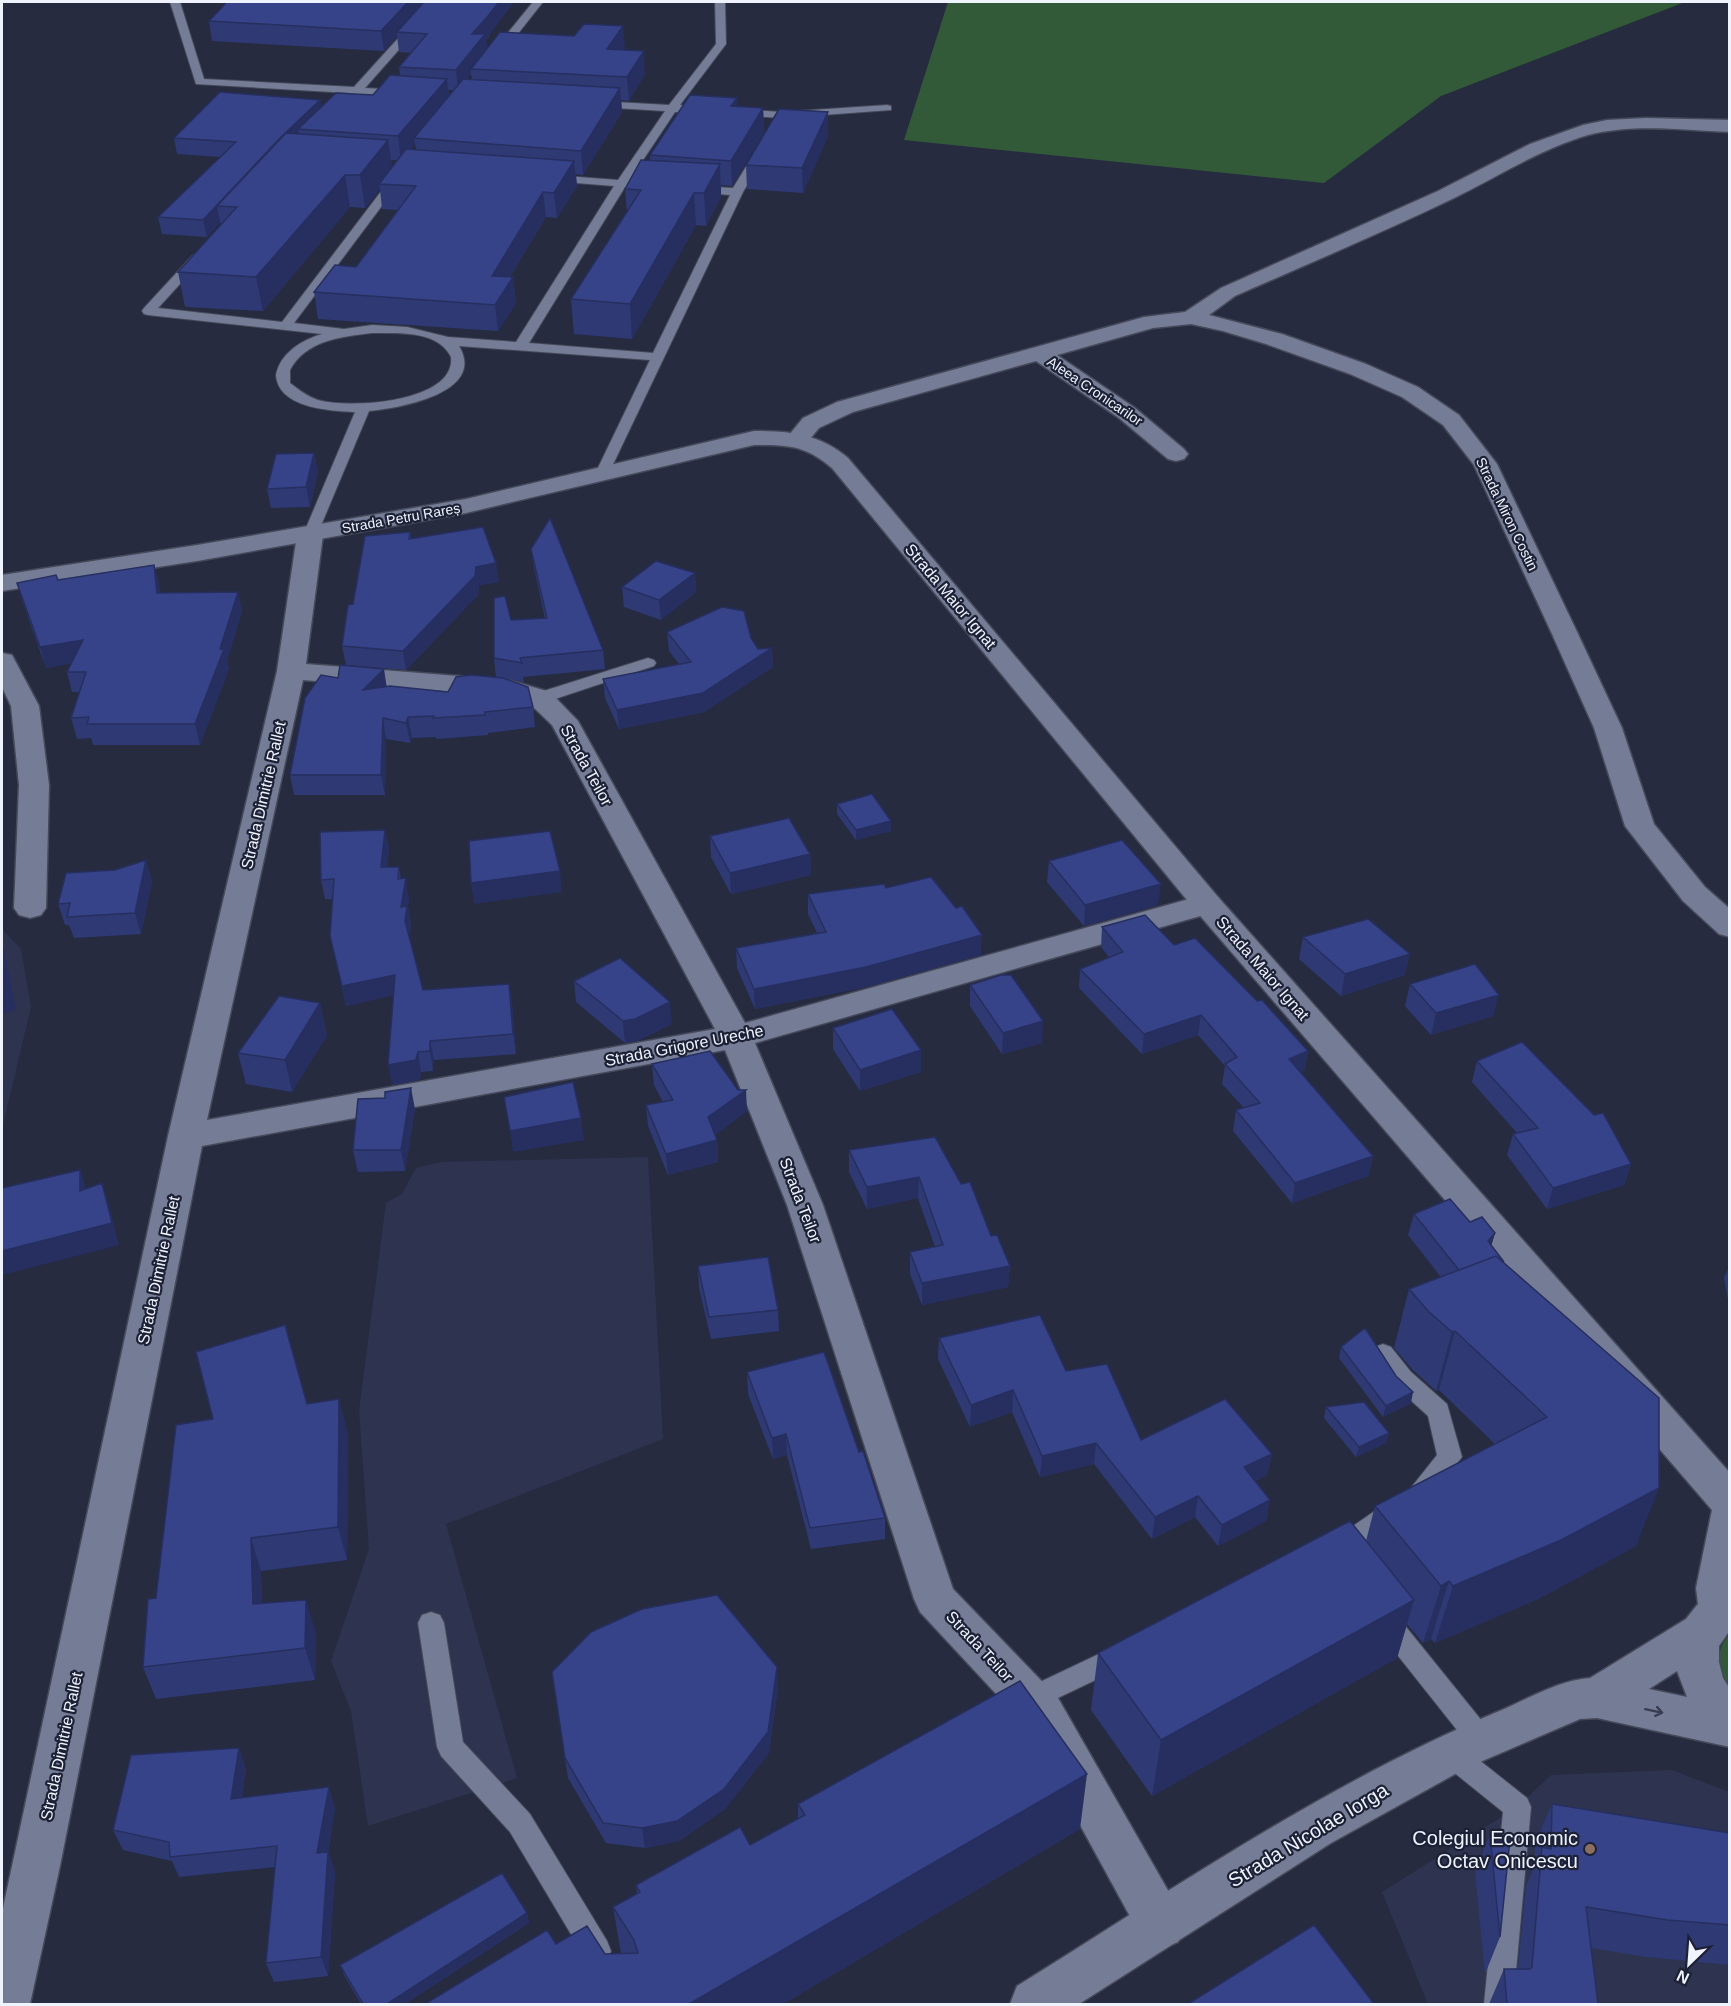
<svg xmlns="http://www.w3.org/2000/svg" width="1731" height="2006" viewBox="0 0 1731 2006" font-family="Helvetica,sans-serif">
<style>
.built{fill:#2e344f}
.green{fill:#325a39}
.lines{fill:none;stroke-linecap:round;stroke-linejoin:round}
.service-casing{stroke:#45495a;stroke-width:2}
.minor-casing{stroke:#45495a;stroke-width:3}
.tertiary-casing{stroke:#45495a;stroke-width:3}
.secondary-casing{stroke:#45495a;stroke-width:3}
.service{fill:#757c95;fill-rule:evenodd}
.minor{fill:#757c95;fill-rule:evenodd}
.tertiary{fill:#757c95;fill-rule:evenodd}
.secondary{fill:#757c95;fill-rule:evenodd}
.wall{fill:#2f3a75;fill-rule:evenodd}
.shaded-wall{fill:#262f5f}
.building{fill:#374388;stroke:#262f5f;stroke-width:1.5}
.oneway{stroke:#373c52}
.education-dot{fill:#8d6e63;stroke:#1c2136;stroke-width:2}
.labels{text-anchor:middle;stroke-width:4.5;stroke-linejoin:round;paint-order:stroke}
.far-street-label{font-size:14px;fill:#eff3fe;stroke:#1c2136}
.street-label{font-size:16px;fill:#eff3fe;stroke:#1c2136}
.near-street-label{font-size:20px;fill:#eff3fe;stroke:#1c2136}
.near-poi-label{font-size:20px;fill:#eff3fe;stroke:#1c2136;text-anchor:end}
</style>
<rect width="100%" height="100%" fill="#262b40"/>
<path class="built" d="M2,929l19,20 10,58 -29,122z
M648,1157l15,282 -217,85 71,254 -149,48 -17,-115 -20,-50 38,-112 -10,-138 27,-208 16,-9 14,-26 26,-6z
M1672,1770l57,22v212h-301l-46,-112 135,-85 34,-32z"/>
<path class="green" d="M948,2h737l-244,94 -117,87 -420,-43z
M1729,1635v59c-8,-19 -17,-41 0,-59z"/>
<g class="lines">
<g class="service-casing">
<path id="service" d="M170,2h10l24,77 150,8 77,-85h10l-76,86 37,2 5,3 -1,2 -46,-1 -8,5 -5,-3 2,-3 -153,-9z
M533,2h10l-42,53h-8v-4z
M715,2h10l1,42 -46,61 25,2 5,3 -5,3 -30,-1 -46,69 24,2 6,3 -6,3 -28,-2 -96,156 124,10 77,-158 -35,-3 -6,-3 6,-3 38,2 22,-36h8l2,2 -22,38 -136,285 -5,1 -7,-4 55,-114 -191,-14c28,47 -60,62 -90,65l-52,124 -7,4 -5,-1 -2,-3 52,-123c-25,-1 -77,-4 -79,-37 4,-22 26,-35 46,-41l-174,-19 -4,-1 -2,-3 2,-3 49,-53 4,-1 6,4 -2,3 -43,47 124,14 110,-145 4,-1 6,3 -108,144 50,6 28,-4 35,2 41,10 68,5 98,-156 -63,-5 -6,-3 6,-3 67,5 47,-69 -68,-4 -5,-3 5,-3 72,4 47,-61zM372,333c26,0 66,-3 79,24 5,46 -103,52 -133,43 -11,-4 -19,-10 -28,-17v-13c16,-30 51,-33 82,-37z
M887,105l4,1v4l-109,8 -45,-3 -5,-3 5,-3 45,3z
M648,658l6,2 2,3 -2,3 -108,36 -6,1 -8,-5 2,-4z
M1383,1344l8,3 20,25 36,32 15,53 -35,44 -9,3 -9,-3 -3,-7 31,-39 -9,-39 -33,-30 -23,-33 3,-6z
M1391,1503l9,3 3,7 -3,7 -52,36 -9,4 -9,-4 -3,-7 3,-7 52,-36z
M1385,1609l9,3 96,119 4,9 -4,9 -9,3 -9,-3 -96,-121 -4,-8 4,-8z
M431,1612l9,3 4,8 19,119 67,72 77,127 4,10 -4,10 -10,4 -10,-4 -77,-129 -69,-76 -4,-9 -19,-124 4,-8z
M1120,1644l9,4 4,8 -4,8 -90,43 -9,4 -9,-4 -4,-8 4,-8z
M1450,1741l9,3 68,54 4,9 -18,197h-29l19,-192 -62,-50 -4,-9 4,-9z"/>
</g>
<g class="minor-casing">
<path id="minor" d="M1646,118l84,2v12c-46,-2 -97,-9 -142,3 -48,14 -91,42 -136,64 -71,34 -144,65 -217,97l-26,19 73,19 84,30 52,23 41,28 38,49 81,170 44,94 32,96 51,63 25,22v28l-11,-3 -36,-33 -58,-75 -31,-98 -42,-94 -78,-169 -31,-40 -41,-28 -52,-23 -84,-30 -43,-13 -32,-7 -38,4 -96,27 78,53 49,41 4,5 -4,5 -8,2 -8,-2 -49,-41 -83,-57 -183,51 -34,16 -14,17 -8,2 -8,-2 -4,-5 18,-22 34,-16 307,-85 41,-5 36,-24 217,-97 92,-47 53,-19 24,-5z
M310,527l9,3 4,5 -17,129 203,16 41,12 28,29 167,302 462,-129 11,3 5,7 -5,7 -463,132 68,162 130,384 105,109 120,210 7,17 -7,17 -17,7 -17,-7 -118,-216 -106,-114 -6,-13 -127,-394 -62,-155 -523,96 -142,720 -30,138h-28v-91l166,-777 109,-465 20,-136 4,-5zM303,680l203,16 24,8 22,21 163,304 -508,91z
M2,653l10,2 27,51 10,79 -3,123 -5,7 -11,3 -11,-3 -5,-7 5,-123 -8,-79 -9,-19z"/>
</g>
<g class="tertiary-casing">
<path id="tertiary" d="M754,431c36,0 66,3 94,27l370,439 512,576v155l-9,3 -15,-6 -7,-13 -3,-24 16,-78 -516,-599 -364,-443c-27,-23 -44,-23 -78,-23l-288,68 -269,48 -195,30v-16l195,-30 269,-46z"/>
</g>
<g class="secondary-casing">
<path id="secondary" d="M1730,1589v41l-11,16v16l4,16 7,11v58l-133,-29 -17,1 -114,49 -135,75 -252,161h-69l7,-18c156,-97 310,-203 480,-274 29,-12 62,-32 93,-34l96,-59 11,-14zM1677,1671l10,26 -38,-8z"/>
</g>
<use href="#service" class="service"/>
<use href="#minor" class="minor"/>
<use href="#tertiary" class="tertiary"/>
<use href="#secondary" class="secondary"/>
</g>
<path class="wall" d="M209,21l281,15 -4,4 1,9h138l-1,1 21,24 -16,27 -8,-1 1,12 -39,63 -7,-1 1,12 -20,32 -11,-1 -36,60h3l3,26 -18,28 -180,-12 -4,-27 42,-25 42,-57 -16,-1 -2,-20 -15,19 -15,-1 -87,104 -78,-4 -7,-35 43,-47 -1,-3 -13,15 -45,-3 -4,-17 62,-60 -43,-3 -3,-16 146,-38 1,7 52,-12 27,-19 -1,-9 13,-14 -13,-1 -2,-16 -13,15 -172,-10zM471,74l1,5h-5zM448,90h6l-5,6zM415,144l1,6 -6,-1zM391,160h6l-5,7z
M737,106l26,2 1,24 -32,54 -11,-1v12l-15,29 -10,-1 -64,114 -58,-5 -3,-35 56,-87 -2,-23 25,-29v-5z
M828,136l-25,57 -56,-4 -1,-24z
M314,453l4,19 -8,35 -39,1 -4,-19z
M410,532l1,6 88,44 -20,3 -1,10 -72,75 -60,-5 -4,-19 11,-42z
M531,549l72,101 2,19 -82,8 1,5 -21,-4 30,29 2,20 -47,6v2l-52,4v-2l-24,1 -2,5 -24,-4 -1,56h-91l-4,-20 97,-88 61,5 54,-14 -6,-1 -2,-19 17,-38 34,-2 -11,-50z
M154,565l5,20 1,8 78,-1 4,19 -15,50 2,8 -29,76h-107l-2,-7 -14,1 -6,-21 9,-26h-8l-5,-20 4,-9 -25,5 -23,-65 -6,-20 41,-3z
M695,573l1,19 -35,28 -37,-13 -2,-20z
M667,632l84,6 7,11 14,-1 1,19 -69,45 -85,17 -14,-31 -2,-19 76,-15 -10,-13z
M837,804l54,17v10l-35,9 -19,-26z
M385,830l4,19 -2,18h12l2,12 8,19 -1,9 3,19 -2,11 14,53 86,-6 3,20 4,50 -82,6 -1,11 -12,1 -1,8 -28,5 1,-90 -47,11 -16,-70 2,-37h-7l-4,-19z
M710,836l100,18 1,21 -80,19 -20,-37z
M146,860l6,21 -11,53 -67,4 -5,-13h-4l-7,-21 57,-34z
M1049,861l109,44 -74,21 -37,-44z
M886,888l70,20 25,47 -115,32 -111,22 -18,-41 -1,-20 81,-15 -9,-19v-20z
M1102,927l72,18 83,56 51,50 -4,20 -4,1 73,84 -5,20 -76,27 -59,-72 3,-21 8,-2 -22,-24 3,-18 -27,-31 -56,19 -63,-66 1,-19 29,-12 -8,-10z
M1303,937l102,38 -64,21 -42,-37z
M574,981l98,43 -35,17 -12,2 -49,-41z
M1410,984l83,32 -62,19 -26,-29z
M970,985l72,58 -40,11 -32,-48z
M320,1003l7,32 -35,57 -46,-8 -8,-31z
M833,1028l88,44 -61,19 -27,-42z
M1477,1061l154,103 -7,21 -77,24 -40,-54 6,-21 4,-1 -45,-51z
M652,1064l95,47 -32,24 2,5 1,22 -50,13 -20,-49 -2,-21 17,-3 -9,-17z
M415,1109l-10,62 -47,1 -5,-22z
M935,1137l56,99 19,30 -2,21 -86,18 -12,-31v-22l25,-5 -17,-49 -51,11 -18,-37v-22z
M1414,1214l56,8 25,11 -4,12 145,301 -96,52 -105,45 -4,-4 -8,4 -16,-19 -10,34 -245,138 -61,-86 7,-57 268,-112 9,-35 120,-62 -56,-54 -3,1 -23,-21 -19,-22 15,-59 32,-12 -33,-42z
M1730,1265v45l-6,-32z
M698,1266l80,44 1,21 -68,8 -12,-51z
M939,1338l127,33 75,69 131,14 -5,21 -12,6 15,19 -4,21 -48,25 -23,-29 -43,22 -58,-75 -54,13 -28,-65 -42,15 -32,-68z
M1341,1347l55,29 15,27 -28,14 -44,-59z
M747,1372l112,80 26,66v21l-74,10 -24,-94 -14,4 -25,-65z
M307,1404l41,29 -1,127 -86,11 1,32 54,30 -1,47 -159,19 -13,-32 13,-69z
M1326,1407l63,26 -3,10 -30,14 -32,-39z
M778,1688l-9,65 -44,56 -46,32 -34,7 -39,-5 -38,-65 -3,-20z
M246,1768l-4,30 93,10 -7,44 7,20 -7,104 -54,6 -8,-19 9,-96 -96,10 -7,-16 -49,-11 -10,-20z
M798,1804l282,25 -297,175 -227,-60 49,10 16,-1 -8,-46 24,-14 -1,-8 114,-40 48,-27z
M1552,1804l178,29v132l-83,-8 -56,-9 7,56h-109l15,-35h14l8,-83 9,-21v-22z
M1490,1834l10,103 -15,37 -10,-102z
M527,1913l2,10 -124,81h-44l-17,-29 -4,-10z"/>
<path class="shaded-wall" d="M408,2h20l-31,30v4l-13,15 -3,-20z
M499,2h15l-28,38 2,14 -17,15v5l-13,17 -2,-21 16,-36z
M623,26l2,23 -16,23 -2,-23z
M644,51l1,23 -16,27 -2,-24z
M447,79l2,23 -35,36 1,6 -14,17 -3,-25z
M620,88l2,24 -39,63 -2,-24z
M737,98v23l-6,-15z
M320,100l3,15 -25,14 2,9 -83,68 3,16 -13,15 -4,-17 77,-82z
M763,108l1,24 -32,54 -1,-25z
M828,112v24l-25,57 -1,-25z
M388,140l5,32 -14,12 1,5 -15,19 -5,-33z
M574,161l3,25 -20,32 -3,-25z
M720,164l1,33 -15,29 -2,-33z
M345,175l5,32 -87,104 -7,-34z
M543,192l3,25 -51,85 -3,-26z
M694,193l2,32 -64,114 -2,-35z
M513,277l3,26 -18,28 -3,-26z
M314,453l4,19 -8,35 -4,-20z
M496,563l3,19 -20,3 -1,10 -72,75 -3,-19 73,-84z
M154,565l5,20 3,28 -5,-20z
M695,573l1,19 -35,28 -2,-20z
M238,592l4,19 -15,50 2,8 -29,76 -5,-21z
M83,640l6,20 -43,8 -6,-21z
M772,648l1,19 -69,45 -85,17 -2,-19z
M384,669l3,20 -24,1z
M408,717l4,21 -2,5 -4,-20z
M383,718l3,21 -1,56 -4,-20z
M891,821v10l-35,9v-10z
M385,830l4,19 -5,37 -3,-19z
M810,854l1,21 -80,19 -1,-21z
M146,860l6,21 -11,53 -6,-21z
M560,871l2,21 -88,12 -3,-21z
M406,878l3,20 -1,9 3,19 -3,15 -7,-34z
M1161,884l-3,21 -74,21 1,-21z
M982,935l-1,20 -115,32 -111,22 -1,-20z
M2,943l2,6 12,61 -14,4z
M1410,954l-5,21 -64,21 4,-22z
M395,975l4,19 -53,12 -4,-20z
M509,984l3,20 4,50 -3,-20z
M1499,995l-6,21 -62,19 5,-22z
M670,1002l2,22 -35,17 -12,2 -2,-22z
M320,1003l7,32 -35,57 -7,-32z
M1201,1015l-3,20 -56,19 2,-20z
M1043,1021l-1,22 -40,11 1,-21z
M430,1041l4,19 -1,11 -3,-20z
M921,1050v22l-61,19v-21z
M1308,1051l-4,20 -19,7 4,-19z
M418,1052l3,20 -1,8 -28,5 -4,-20z
M411,1088l4,21 -10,62 -4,-21z
M746,1090l1,21 -37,28 -2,-22z
M581,1118l3,22 -71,12 -3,-21z
M717,1140l1,22 -50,13 -2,-21z
M1373,1156l-5,20 -76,27 3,-20z
M1631,1164l-7,21 -77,24 6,-21z
M80,1170l7,21h-7z
M919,1177l-1,21 -51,11v-22z
M102,1183l7,22 10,40 -117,30v-24z
M1495,1233l-6,21 -1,-13z
M1010,1266l-2,21 -86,18v-22z
M1455,1331l-16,59 -3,1 16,-59z
M1013,1390l-1,22 -42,15 1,-22z
M1413,1392l-2,11 -28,14 3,-11z
M339,1399l9,34 -1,127 -9,-33z
M1389,1433l-3,10 -30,14 3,-10z
M786,1434l1,21 -14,4 -1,-21z
M1096,1443l-2,21 -54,13 2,-21z
M1272,1454l-5,21 -27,14 4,-22z
M1659,1488l-23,58 -96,52 -105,45 18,-57z
M1198,1496l-3,21 -43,22 3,-22z
M1270,1500l-4,21 -48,25 4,-21z
M251,1538l10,33 3,65 -11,-32z
M1449,1581l-18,58 -8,4 18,-57z
M306,1600l10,33 -1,47 -10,-32z
M1414,1600l-17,58 -245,138 9,-56z
M777,1667l1,21 -9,65 -44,56 -46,32 -34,7 -3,-20z
M239,1748l7,20 -7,51 -8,-20z
M1087,1774l-7,55 -297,175h-94z
M329,1787l6,21 -11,65 -7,-20z
M328,1852l7,20 -7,104 -7,-19z
M527,1913l2,10 -124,81h-18z"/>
<path class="building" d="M227,2h181l-27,29 -172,-10z
M424,2h75l-11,14 -16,18h13l-29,36 -57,-3 28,-33 -30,-2z
M584,24l39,2 -16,23 37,2 -17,26 -156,-8 29,-37 74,4z
M390,75l57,4 -49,57 -100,-7 38,-36 37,2z
M463,79l157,9 -39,63 -167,-13z
M220,92l100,8 -40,38 -77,82 -45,-3 78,-75 -62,-4z
M690,95l47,3 -6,8 32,2 -32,53 -81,-6z
M779,109l49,3 -26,56 -56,-3z
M286,133l102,7 -28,35h-15l-89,102 -78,-5 59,-65 -20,-1z
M406,149l168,12 -20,32 -11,-1 -51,84 21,1 -18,28 -181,-13 21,-27 21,2 60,-81 -37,-2z
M641,160l79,4 -16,29h-10l-64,111 -59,-5 70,-109 -16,-1z
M314,453l-8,34 -39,2 9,-35z
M550,518l53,132 -83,8 2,5 -28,-5v-60l11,-2 6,24 36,-2 -16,-69z
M483,527l13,36 -20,4 -1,9 -72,75 -61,-5 6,-41 5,-1 12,-68 45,-4 -1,7z
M656,561l39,12 -36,27 -37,-13z
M154,565l3,28 81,-1 -18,57h4l-29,75h-108l2,-7 -18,1 15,-46h-19l16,-32 -43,7 -23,-64 39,-8 2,5z
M722,607l22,4 7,27 7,11 14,-1 -69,45 -86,17 -14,-31 88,-17 -24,-30z
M340,665l44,4 -21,21 27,-4 58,6 8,-15 15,-2 32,3 25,9 5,20 -48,5v3l-52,3 1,-2 -26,1 -2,6 -23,-5 -2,57h-91l15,-77 16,-23 17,3z
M872,794l19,27 -35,9 -19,-26z
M789,818l21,36 -80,19 -20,-37z
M385,830l-4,37h18l-1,12 8,-1 -5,29 6,-1 -2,15 18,69 86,-6 4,50 -83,7v10l-12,1 -2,8 -28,5 7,-90 -53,11 -12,-50 4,-57 -13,1 -1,-48z
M550,831l10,40 -89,12 -2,-42z
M1122,840l39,44 -76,21 -36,-44z
M146,860l-11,53 -68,4 3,-14 -12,1 8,-31 49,-3z
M931,877l25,31 6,-2 20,29 -116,32 -112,22 -18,-41 90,-16 -18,-38 76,-10 2,4z
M1145,915l29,30 21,-7 62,63 5,-1 46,51 -19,8 84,97 -78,27 -59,-73 24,-7 -35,-39 12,-7 -36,-42 -57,19 -64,-65 43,-17 -21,-25z
M1368,919l42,35 -65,20 -42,-37z
M620,958l50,44 -35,17 -12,2 -49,-40z
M1475,964l24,31 -63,18 -26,-29z
M1001,975h10l32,46 -40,12 -33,-48z
M279,996l41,7 -35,57 -47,-7z
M892,1009l29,41 -61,20 -27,-42z
M1522,1042l72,73 9,-2 28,51 -78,24 -40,-54 25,-6 -61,-67z
M710,1051l28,39h8l-38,27 9,23 -51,14 -20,-49 27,-5 -21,-36z
M573,1082l8,36 -71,13 -6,-34z
M411,1088l-10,62h-48l5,-51 27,-1v-6z
M935,1137l26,47 9,-2 21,54 6,-1 13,31 -88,17 -12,-31 33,-7 -24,-68 -52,10 -18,-37z
M80,1170v21l22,-8 10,40 -110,28v-63z
M1450,1199l20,23 12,-5 13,16 -7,8 16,21 -8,-6 -37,14 -45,-56z
M1496,1256l163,142v90l-98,52 -108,46 -4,-5 -8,5 -66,-80 172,-89 -92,-86 -3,1 -24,-21 -19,-22z
M768,1257l10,53 -69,7 -11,-51z
M1040,1315l26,56 41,-7 34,76 84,-41 47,55 -28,13 26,33 -48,25 -24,-29 -43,21 -59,-74 -54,13 -29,-66 -42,15 -32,-67z
M285,1325l22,79 32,-5 -1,128 -87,11 2,66 53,-4 -1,48 -162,19 5,-68 8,-1 20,-173 37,-6 -17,-67z
M1365,1328l31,48 17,16 -27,14 -45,-59z
M824,1352l35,100 4,-1 22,67 -75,10 -24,-94 -14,4 -25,-66z
M1364,1402l25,31 -30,14 -33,-40z
M1350,1521l64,79 -253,140 -63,-87z
M717,1595l60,72 -9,65 -44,57 -47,32 -35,7 -39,-5 -38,-65 -13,-86 39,-40 51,-23z
M1020,1681l67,93 -398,230h-264l122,-74 9,14 31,-18 18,28 33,-1 -4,-13 -21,-33 27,-15 -4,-7 104,-58 10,18 55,-30 -7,-11z
M239,1748l-8,51 98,-12 -12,66 11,-1 -7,105 -55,6 11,-117 -107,11 -1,-15 -56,-12 18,-75z
M1552,1804l178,29v92l-63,-5 -81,-13 12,97h-91l-3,-35h26l2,-2 10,-120 9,2z
M1490,1834l20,5 -10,98z
M502,1873l25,40 -140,91h-24l-23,-39z
M1314,1925l60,79h-186z"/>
<defs><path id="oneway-shaft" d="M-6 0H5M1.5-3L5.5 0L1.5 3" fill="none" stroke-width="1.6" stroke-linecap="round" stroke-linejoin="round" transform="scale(1.5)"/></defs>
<use class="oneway" href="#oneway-shaft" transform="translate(1654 1711) rotate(12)"/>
<circle class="education-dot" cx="1590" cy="1849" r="6"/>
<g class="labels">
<g class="far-street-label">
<text transform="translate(1095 391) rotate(34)" y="5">Aleea Cronicarilor</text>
<text transform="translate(1507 514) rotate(64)" y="5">Strada Miron Costin</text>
<text transform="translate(401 518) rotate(-10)" y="5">Strada Petru Rareș</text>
</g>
<g class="street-label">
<text transform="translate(951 596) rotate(50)" y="6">Strada Maior Ignat</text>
<text transform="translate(587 765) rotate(61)" y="6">Strada Teilor</text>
<text transform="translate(263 795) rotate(-77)" y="6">Strada Dimitrie Rallet</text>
<text transform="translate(1263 968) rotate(49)" y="6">Strada Maior Ignat</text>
<text transform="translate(684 1045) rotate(-11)" y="6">Strada Grigore Ureche</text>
<text transform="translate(801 1200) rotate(69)" y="6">Strada Teilor</text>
<text transform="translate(158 1270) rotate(-78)" y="6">Strada Dimitrie Rallet</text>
<text transform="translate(980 1646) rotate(47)" y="6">Strada Teilor</text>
<text transform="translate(61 1746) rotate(-78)" y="6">Strada Dimitrie Rallet</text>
</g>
<g class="near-street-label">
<text transform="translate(1308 1835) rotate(-31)" y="7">Strada Nicolae Iorga</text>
</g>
<g class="near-poi-label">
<text x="1578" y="1845">Colegiul Economic<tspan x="1578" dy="23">Octav Onicescu</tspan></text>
</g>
</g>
<rect width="1731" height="2006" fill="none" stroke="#eff3fe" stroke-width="6"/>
<g transform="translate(1689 1964) rotate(205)" stroke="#1c2136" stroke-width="4.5" paint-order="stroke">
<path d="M0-4.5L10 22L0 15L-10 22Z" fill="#eff3fe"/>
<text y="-9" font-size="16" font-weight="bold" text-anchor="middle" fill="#eff3fe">N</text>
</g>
</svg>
